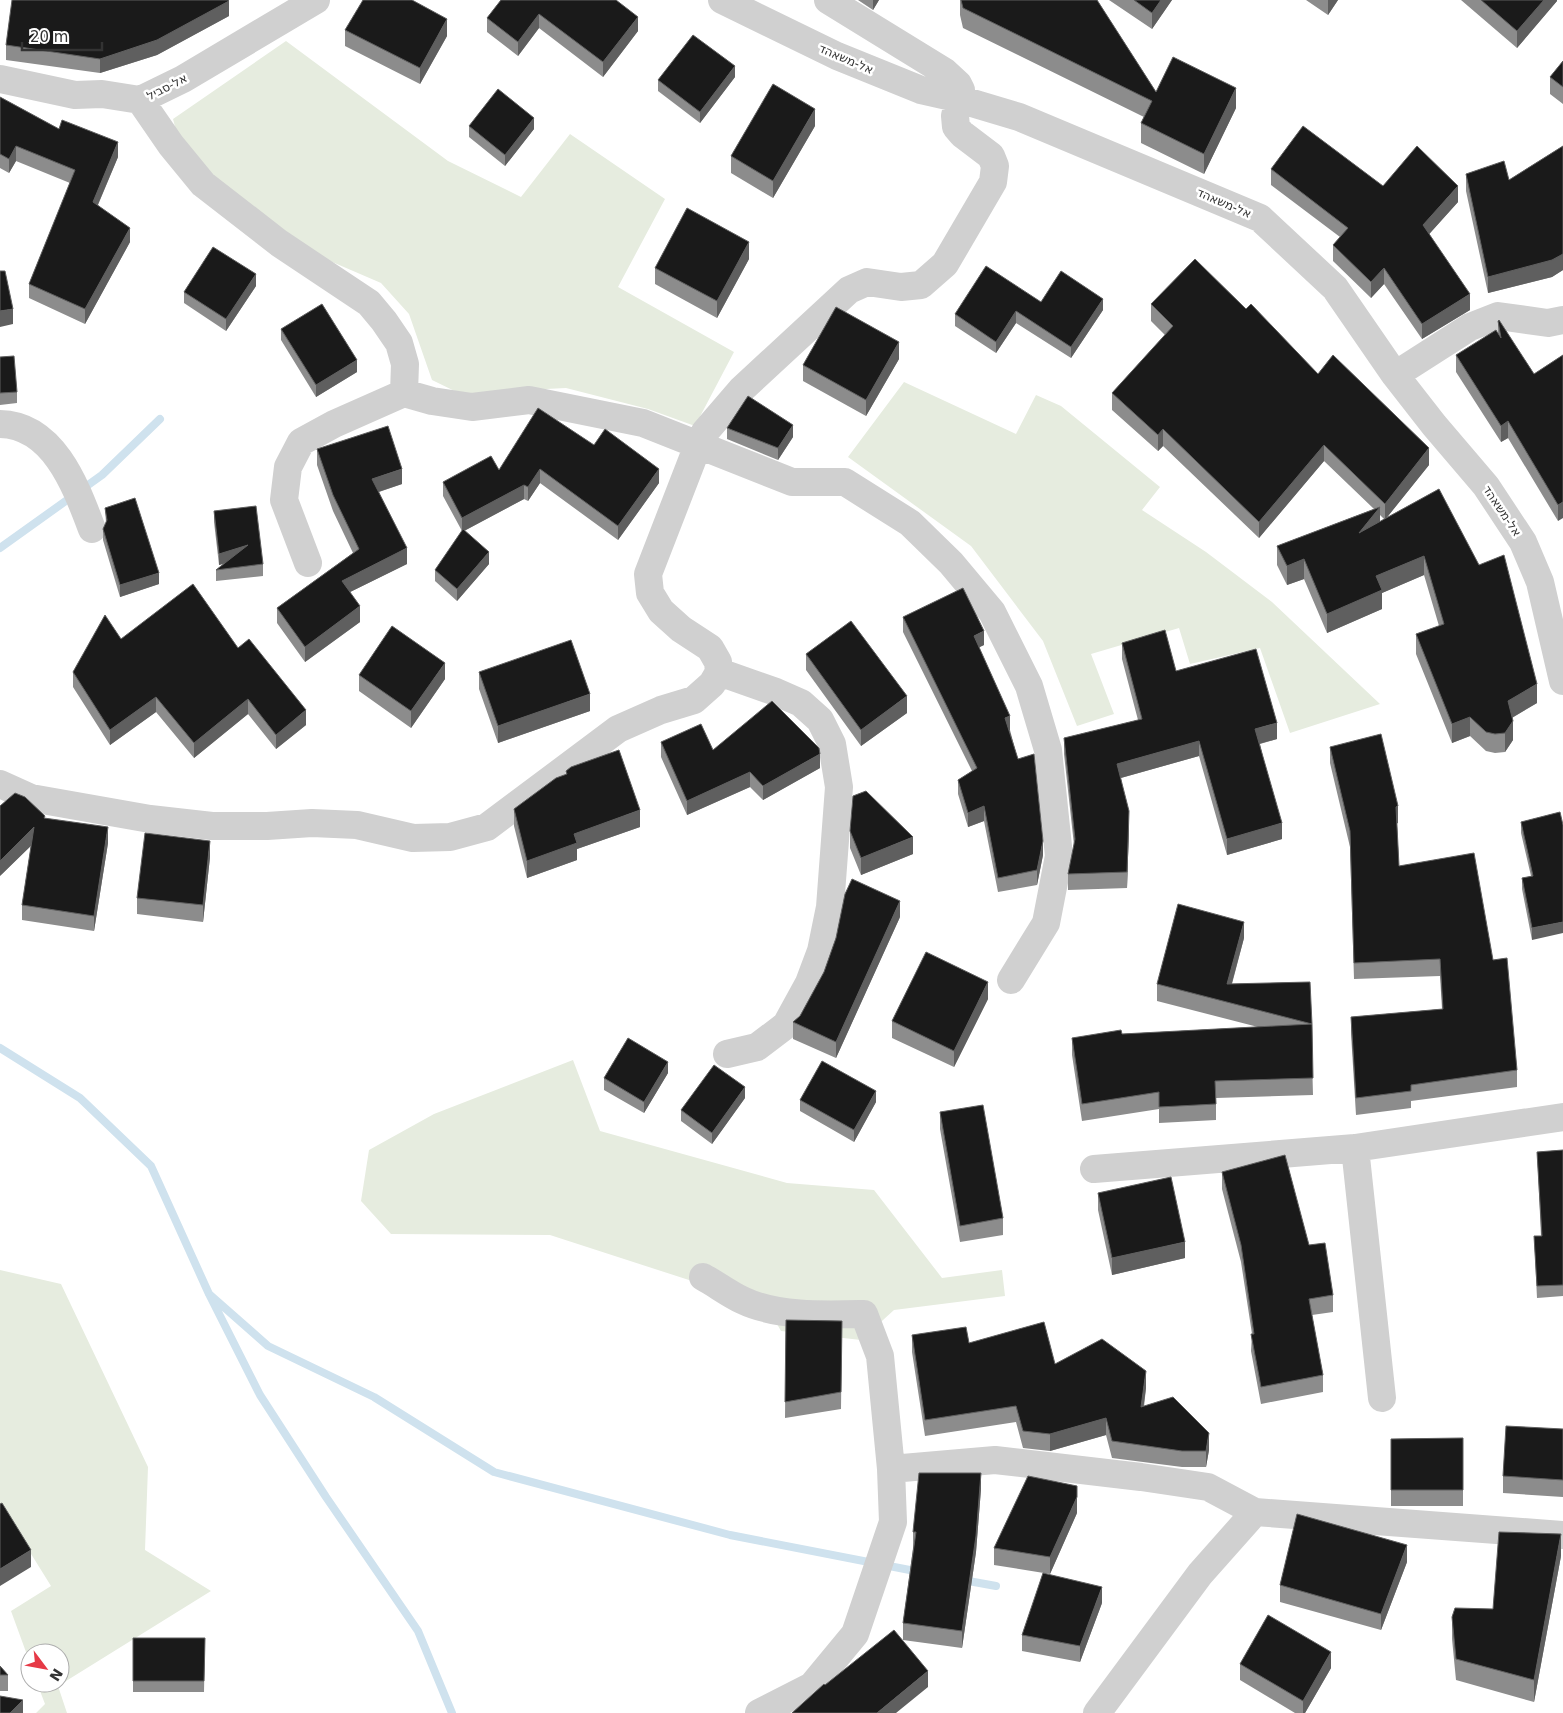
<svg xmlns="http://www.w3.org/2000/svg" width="1563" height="1713" viewBox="0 0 1563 1713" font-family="'DejaVu Sans',Heebo,sans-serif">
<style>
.green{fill:#e6ecdf}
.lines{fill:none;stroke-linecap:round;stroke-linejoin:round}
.stream{stroke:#cfe2ee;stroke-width:8}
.minor{stroke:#d0d0d0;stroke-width:28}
.wall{fill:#8c8c8c;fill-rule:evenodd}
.shaded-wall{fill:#5f5f5f}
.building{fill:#1a1a1a;stroke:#5f5f5f}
.labels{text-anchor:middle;stroke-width:5;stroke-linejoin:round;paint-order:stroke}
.street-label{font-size:12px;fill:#333;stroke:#fff}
</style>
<rect width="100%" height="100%" fill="#fff"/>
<path class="green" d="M286,41l162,120 73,36 49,-63 95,65 -47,88 116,65 -39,74 -47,-17 -82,-21 -40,2 -53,10 -41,-20 -23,-66 -28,-31 -58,-25 -135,-82 -15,-57z
M904,382l112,52 20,-39 25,11 99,81 -18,23 64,42 66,50 108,102 -90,29 -30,-85 -70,16 -11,-36 -88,26 23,60 -37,12 -34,-85 -72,-95 -123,-89z
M573,1060l27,71 187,52 87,7 68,88 60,-8 3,26 -111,14 -33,30 -80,-9 -15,-26 -216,-70 -159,-1 -30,-33 8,-51 65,-36z
M0,1270l61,14 87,183 -3,83 66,41 -153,95 9,27h-31l9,-9 -8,-21h23v-30h-30v10l-19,-52 40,-25 -51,-82z"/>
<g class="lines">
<path class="stream" d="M0,548l102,-73 58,-56
M0,1048l80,50 71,68 58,128 51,101 66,102 92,134 34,82
M209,1294l59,52 106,51 120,75 236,63 190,37
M963,1580l33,6"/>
<path class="minor" d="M722,0l115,56 84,34 31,7 67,20 241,101 75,70 60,87 39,50 52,61 37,56 17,40 23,99
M0,79l75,16 27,-1 38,6 43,-21 133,-79
M140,100l31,45 32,39 76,59 90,60 15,18 15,22 6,21 -1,29 28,8 40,6 57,-7 114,23 149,59h53l65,41 41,40 41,49 37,74 19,64 11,106 -13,67 -35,57
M1395,375l75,-48 28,-11 50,7 15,-3
M0,424c54,1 76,63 92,105
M308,563l-24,-63 4,-33 13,-25 33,-18 70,-31
M719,672l57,20 25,11 19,17 12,24 7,43 -9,120 -9,44 -12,32 -23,42 -29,22 -30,7
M0,784l31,14 119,21 62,7h55l45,-3 45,2 56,13 37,-1 37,-10 131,-98 43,-19 33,-10 18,-16 7,-12 -1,-10 -8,-14 -29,-19 -20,-18 -11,-18 -2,-19 50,-129 7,-13 37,-43 107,-99 18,-8 34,5 20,-2 24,-21 48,-82 2,-16 -4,-10 -29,-22 -6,-7 -1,-11 6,-26 -3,-6 -13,-12 -117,-72
M1355,1148l27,250
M1094,1169l261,-21 208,-31
M703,1277c13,7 26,17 39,23 35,17 84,15 122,14l16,42 11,113
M759,1713l53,-27 43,-52 38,-112 -2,-53 104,-9 146,17 67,10 47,25 308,23
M1097,1713l103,-139 55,-62"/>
</g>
<path class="wall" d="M501,0l137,31 -35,46 -64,-49 -21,28 -31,-24v-14z
M858,0h21l-6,10z
M960,0h137l59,92 80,16 -32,66 -63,-31v-20l3,-6 -181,-89 -3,-13z
M1109,0h63l-20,29z
M1306,0h32l-10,15z
M1461,0h96v1l-40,47z
M229,16l-72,39 -57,18 -94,-13v-15z
M345,30l102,6 -27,48 -75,-38z
M1563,61v43l-13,-10v-17z
M735,77l-35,46 -42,-32v-11z
M0,97l59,32 59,28 -20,48 32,37 -45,82 -56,-26v-14l41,-101 -54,-22 -7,12 -9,-5z
M469,126l65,3 -29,37 -36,-29z
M815,126l-42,72 -42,-25v-17z
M1563,146v124l-11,7 -64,16 -22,-102v-17l43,6z
M1271,169l112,17 75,16 -29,32 41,76 -48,29 -38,-55 -13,14 -38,-37v-16l7,-8 -69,-52z
M749,259l-32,59 -62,-34v-16z
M256,286l-30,45 -42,-28v-11z
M1041,302l62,8 -32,48 -55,-35 -20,30 -41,-27v-12z
M1151,304l95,5 72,65 111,91 -43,53 53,-29 98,214 -25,15 1,22 -8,12 -10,1 -9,-2 -16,-15 -18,7 -36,-89v-20l23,-8 -15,-51 -42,18v16l-55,24 -23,-54 -17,6 -10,-20v-19l97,-37 -50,-48 -65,77 -96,-92 -5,5 -46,-41v-17l53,-58 -14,-14zM1380,515l4,4 -4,3z
M1498,321l36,53 29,-19 -5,166 -50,-83 -7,4 -45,-70v-17l42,-23z
M281,329l76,43 -41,25 -35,-57z
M0,357l17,35v11l-17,2z
M899,359l-33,57 -63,-35v-16z
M727,428l66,9 -15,23 -51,-21z
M594,445l65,38 -41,57 -78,-57 -12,18 -4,-2 -60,32 25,33 -32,37 -22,-20v-11l27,-39 -19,-35v-14l56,-12z
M317,449l85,35 -23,8 28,72 -57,28 10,30 -55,40 -28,-39v-15l76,-55 -20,-42 -16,-46z
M105,508l54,76 -39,13 -17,-57v-11l3,-6z
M214,511l49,53v12l-47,5v-11l7,-6 -4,1 -5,-43z
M903,617l81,28 -5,2 31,83 33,125 -6,30 -39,7 -14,-71 -16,6 -10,-33v-14l14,-9 -69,-139z
M121,639l117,9 68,77 -30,24 -28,-35 -54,44 -38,-46 -46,33 -37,-58v-15z
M1122,643l54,28 101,68 -17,5 22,95 -55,16 -28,-99 -78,22 8,49 -2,61 -59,2v-16l6,-29 -10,-91v-16l74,-18 -16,-61z
M806,654l101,59 -46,33 -55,-76z
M479,672l111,39 -92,32 -19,-54z
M359,675l86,4 -34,49 -52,-37z
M661,742l159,26 -57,32 -13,-13 -63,28 -26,-58z
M1330,747l68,76h-1l2,43 94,94 24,110v17l-106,14v7l-55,7 -5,-81v-17l91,-8 -2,-33 -86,3 -4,-132 -20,-84z
M566,771l74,56 -63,22v11l-50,18 -13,-52v-17l52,-34z
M1560,812l-28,128 -10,-51v-11l9,-2 -10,-43v-11z
M45,818l63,25 -14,88 -72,-11v-15l9,-60 -31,31z
M850,831l63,23 -52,21 -11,-27z
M210,857l-7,65 -66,-8v-16z
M900,917l-64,141 -43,-19v-17l7,-6 24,-44 12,-34z
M1244,938l-12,46 78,-2 3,113 -97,3v22l-57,3v-14l-77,12 -10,-66v-17l50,-4 136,-7 -101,-26v-17z
M988,999l-34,68 -62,-29v-17z
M668,1073l-24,40 -40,-23v-12z
M745,1098l-33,46 -31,-23v-11z
M800,1100l76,2 -22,40 -54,-31z
M940,1112l63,106v17l-43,7 -20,-113z
M1563,1150v146l-26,2 -3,-62h7l-4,-84z
M1222,1172l87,73 24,50v17l-21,3 11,60v17l-62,12 -10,-53 1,-17 -11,-72 -19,-73z
M1098,1193l87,65 -73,17 -14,-65z
M786,1320l56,1 -1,88 -56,9z
M912,1335l57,8 86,21 91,24 -2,19 65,43 -3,17h-24l-70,-9 -6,-23 -56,16 -27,-3 -7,-26 -91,14 -13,-84z
M1563,1429v68l-60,-4v-17z
M1463,1438v68h-72v-67z
M981,1489l-5,63 -14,96 -59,-8v-17l10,-75v-16z
M1077,1513l-27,61 -56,-9v-17z
M1561,1556l-27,146 -78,-22 -4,-41v-22l41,-8z
M1407,1562l-26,68 -101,-28v-17z
M1102,1603l-22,59 -58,-11v-16z
M133,1638h72l-1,54h-71z
M1240,1664l91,4 -26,45h-10l-55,-33z
M0,1666l8,9v16h-8z"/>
<path class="shaded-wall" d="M873,0h6l-6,10z
M1161,0h11l-20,29v-16z
M1328,0h10l-10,15z
M1544,0h13v1l-40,47v-17z
M229,1v15l-72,39 -57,18v-14z
M539,14v14l-21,28v-14z
M638,17v14l-35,46v-15z
M447,19v17l-27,48v-16z
M735,66v11l-35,46v-11z
M1236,88v20l-32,66v-20z
M815,109v17l-42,72v-17z
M534,118v11l-29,37v-11z
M118,142v15l-25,59v-14z
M16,146v15l-7,12v-14z
M1458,186v16l-35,39v-16z
M130,228v14l-45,82v-15z
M749,242v17l-32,59v-17z
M1563,254v16l-11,7 -64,16v-16z
M1384,268v16l-13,14v-16z
M256,274v12l-30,45v-12z
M1470,294v16l-48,29v-15z
M1103,299v11l-32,48v-11z
M13,309v15l-13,3v-16z
M1016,311v12l-20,30v-11z
M899,342v17l-33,57v-16z
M357,360v12l-41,25v-12z
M1508,421v17l-7,4v-16z
M793,425v12l-15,23v-12z
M1163,429v17l-5,5v-16z
M1324,445v16l-65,77v-16z
M1429,448v17l-44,55v-16z
M402,469v15l-30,10v-15z
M540,469v14l-12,18v-14z
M659,469v14l-41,57v-14z
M524,485v14l-62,33v-14z
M1563,502v16l-5,3v-16z
M1380,507v19l-21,7z
M248,545v11l-29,9v-11z
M407,548v16l-65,32v-15z
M489,552v12l-32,37v-12z
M1424,556v19l-42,18v16l-55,24v-19l49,-38z
M1304,559v20l-17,6v-19z
M159,573v11l-39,13v-12z
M360,606v16l-55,40v-15z
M984,631v14l-10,5v-14z
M445,663v16l-34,49v-17z
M1537,684v19l-29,17v-19z
M590,694v17l-92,32v-17z
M907,696v17l-46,33v-16z
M156,697v15l-46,33v-15z
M248,699v15l-54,44v-15z
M306,710v15l-30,24v-14z
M1010,716v14l-5,2v-14z
M1470,717v19l-18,7v-19z
M1513,721v19l-8,12v-19z
M1277,723v16l-22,6v-16z
M1199,741v15l-82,23v-15z
M820,754v14l-57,32v-14z
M750,772v15l-63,28v-14z
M984,806v15l-16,6v-14z
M1398,806v17l-2,1v-17z
M640,810v17l-63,22v11l-50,18v-17l47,-27z
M1129,811v16l-2,61v-16z
M1282,823v16l-55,16v-16z
M34,827v16l-34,33v-15z
M108,827v16l-14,88v-15z
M913,837v17l-52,21v-17z
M210,841v16l-7,65v-17z
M1043,841v14l-6,30v-15z
M900,901v16l-64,141v-16z
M1244,922v16l-17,63v-17z
M1563,922v11l-31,7v-12z
M988,982v17l-34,68v-16z
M668,1062v11l-24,40v-11z
M745,1087v11l-33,46v-11z
M876,1091v11l-22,40v-12z
M1185,1242v16l-73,17v-17z
M1146,1371v17l-5,36v-17z
M1106,1418v17l-56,16v-17z
M1209,1433v17l-3,17v-16z
M981,1473v16l-5,63 -14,96v-17z
M1077,1497v16l-27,61v-17z
M1561,1534v22l-27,146v-22z
M1407,1545v17l-26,68v-16z
M31,1550v17l-31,19v-17z
M1102,1587v16l-22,59v-16z
M1331,1652v16l-26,45h-2v-12z
M928,1671v16l-32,26h-19z
M23,1700v13h-13z"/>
<path class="building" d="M12,0h216l1,1 -72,39 -57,19 -94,-14z
M363,0h49l35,19 -27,49 -75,-38z
M501,0h115l22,17 -35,45 -64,-48 -21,28 -31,-24z
M961,0h136l59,92 17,-35 63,31 -32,66 -63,-31 11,-22 -189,-93z
M1134,0h27l-9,13z
M1481,0h63l-27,31z
M693,35l42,31 -35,46 -42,-32z
M1563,61v26l-13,-10z
M773,84l42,25 -42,72 -42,-25z
M498,89l36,29 -29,37 -36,-29z
M0,97l59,32 3,-9 56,22 -25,60 37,26 -45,81 -56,-25 46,-114 -59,-24 -7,13 -9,-5z
M1303,126l80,60 34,-40 41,40 -35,39 47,69 -48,30 -38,-56 -13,14 -38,-37 15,-17 -77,-59z
M1563,146v108l-11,6 -64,17 -22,-103 38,-13 5,19z
M687,208l62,34 -32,59 -62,-33z
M213,247l43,27 -30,45 -42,-27z
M1195,259l51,50 5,-5 67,70 15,-19 96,93 -44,56 -61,-59 -65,77 -96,-93 -5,6 -46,-42 61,-67 -22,-22z
M986,266l55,36 20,-31 42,28 -32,48 -55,-36 -20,31 -41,-28z
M0,271h5l8,38 -13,2z
M322,304l35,56 -41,25 -35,-56z
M836,307l63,35 -33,58 -63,-35z
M1499,320l35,54 29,-19v147l-5,3 -50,-84 -7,5 -45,-71 40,-25 5,8 -3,-17z
M14,356l3,36 -17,1v-36z
M748,396l45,29 -15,23 -51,-20z
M538,408l56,37 11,-16 54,40 -41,57 -78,-57 -12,18 -4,-2 -62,33 -19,-36 48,-26 8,14z
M388,426l14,43 -30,10 35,69 -65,33 18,25 -55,41 -28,-39 82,-59 -26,-54 -16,-46z
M1439,489l40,76 25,-10 33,129 -29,17 5,20 -8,12 -10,1 -9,-2 -16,-15 -18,7 -36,-90 28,-10 -20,-68 -48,20 6,14 -55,24 -23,-55 -17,7 -10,-20 103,-39 -21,26z
M135,498l24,75 -39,12 -17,-56 4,-9 -2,-12z
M256,506l7,58 -47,6 32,-25 -29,9 -5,-43z
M463,529l26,23 -32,37 -22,-19z
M193,584l45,64 11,-9 57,71 -30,25 -28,-36 -54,44 -38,-46 -46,33 -37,-58 32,-57 16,24z
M963,588l21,43 -10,5 36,80 -5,2 13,41 16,-5 9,87 -6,29 -39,8 -14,-72 -16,7 -10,-33 19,-12 -74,-151z
M851,621l56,75 -46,34 -55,-76z
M392,626l53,37 -34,48 -52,-36z
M1165,630l11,41 80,-22 21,74 -22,6 27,94 -55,16 -28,-98 -82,23 12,47 -2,61 -59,2 7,-35 -11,-101 78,-19 -20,-76z
M571,640l19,54 -92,32 -19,-54z
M772,701l47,47 1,6 -57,32 -13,-14 -63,29 -26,-59 40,-18 12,26z
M1381,734l17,72 -2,1 3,59 75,-13 19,107 14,-2 10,112 -106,15v6l-55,7 -5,-81 92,-8 -3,-50 -86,4 -4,-132 -20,-84z
M619,750l21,60 -66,24 3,9 -50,18 -13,-52 42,-31 11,-4 -1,-3 5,-4z
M866,791l47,46 -52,21 -11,-27 3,-35z
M15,793l10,4 20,19 -1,2 64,9 -14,89 -72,-11 12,-78 -34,34v-55z
M1560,812l3,13v97l-31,6 -10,-50 11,-2 -12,-54z
M145,833l65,8 -7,64 -66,-7z
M852,879l48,22 -64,141 -43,-20 7,-6 24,-44 12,-34 9,-44z
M1178,904l66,18 -17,62 83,-2 2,42 -155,-40z
M926,952l62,30 -34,69 -62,-30z
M1312,1024l1,54 -98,3 1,23 -57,3v-15l-77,12 -10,-66 49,-8 1,4z
M628,1038l40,24 -24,40 -40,-24z
M822,1061l54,30 -22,39 -54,-30z
M714,1065l31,22 -33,46 -31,-23z
M983,1105l20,113 -43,8 -20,-114z
M1563,1150v135l-26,1 -3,-50h8l-5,-84z
M1285,1155l24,90 16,-2 8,52 -24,4 14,76 -62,12 -10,-53h3l-13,-89 -19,-73z
M1171,1177l14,65 -73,16 -14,-65z
M786,1320l56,1 -1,71 -56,10z
M1044,1322l11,42 47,-25 44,32 -5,36 32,-10 36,36 -3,18h-24l-70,-10 -6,-23 -56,16 -27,-3 -7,-25 -91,14 -13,-85 54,-8 3,16z
M1506,1426l57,3v51l-60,-4z
M1463,1438v52h-72v-51z
M919,1473h62l-5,63 -14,95 -59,-8 13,-91h-3z
M1028,1476l49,10v11l-27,60 -56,-9z
M2,1503l29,47 -31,19v-65z
M1297,1514l110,31 -26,69 -101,-29z
M1499,1532l62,2 -27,146 -78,-21 -4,-42 3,-9 38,1z
M1043,1573l59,14 -22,59 -58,-11z
M1268,1615l63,37 -28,49 -63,-37z
M894,1630l34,41 -51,42h-85l32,-29 1,1z
M133,1638h72l-1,43h-71z
M0,1666l8,9h-8z
M0,1696l23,4 -13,13h-10z"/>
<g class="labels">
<g class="street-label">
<text transform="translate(846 59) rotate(23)" y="4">אל-משאהד</text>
<text transform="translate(167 87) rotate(-27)" y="4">אל-סביל</text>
<text transform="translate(1224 203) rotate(23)" y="4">אל-משאהד</text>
<text transform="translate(1502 511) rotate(56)" y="4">אל-משאהד</text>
</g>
</g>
<g transform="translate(45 1668) rotate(122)"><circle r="24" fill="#ffffff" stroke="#adadad"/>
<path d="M0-4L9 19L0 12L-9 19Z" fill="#e63946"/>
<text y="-8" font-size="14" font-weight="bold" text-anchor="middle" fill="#333333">N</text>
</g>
<path d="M22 42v8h80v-8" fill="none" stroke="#333333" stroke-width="2.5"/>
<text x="30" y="42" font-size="15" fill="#333333" stroke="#ffffff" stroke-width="4" paint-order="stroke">20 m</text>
</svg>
